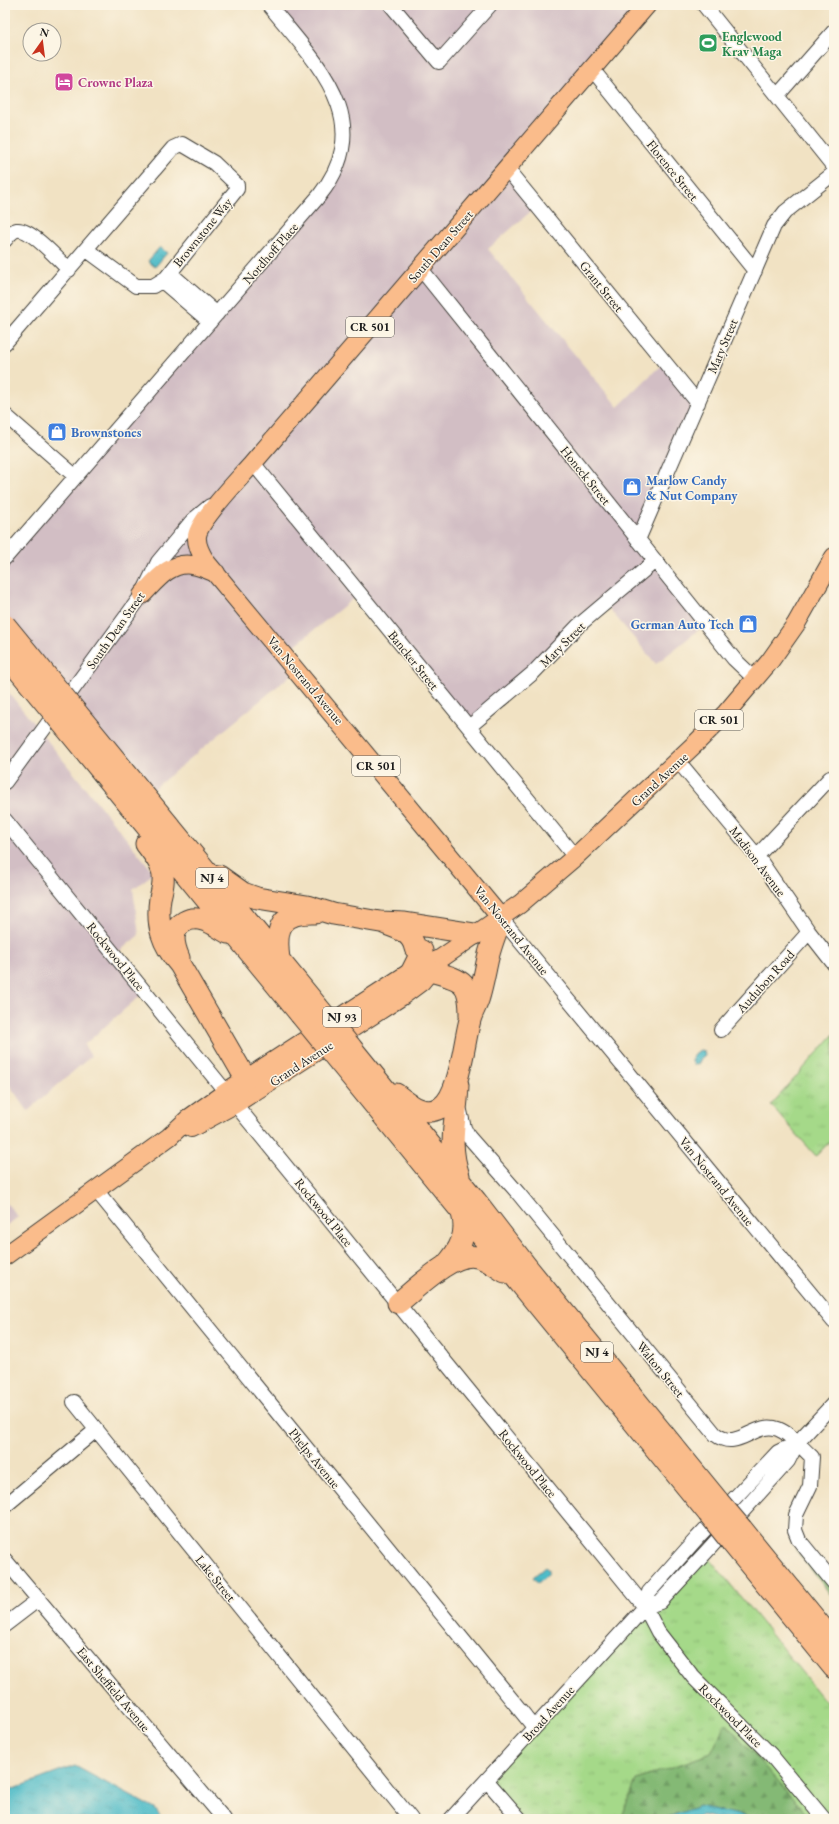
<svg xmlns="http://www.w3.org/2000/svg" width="839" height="1824" viewBox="0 0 839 1824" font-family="'EB Garamond',serif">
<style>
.industrial{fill:#d2bec4}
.forest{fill:url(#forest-firs);stroke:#506a48}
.park{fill:url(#park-tufts);stroke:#607a52}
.water{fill:url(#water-ripples);stroke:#356c72}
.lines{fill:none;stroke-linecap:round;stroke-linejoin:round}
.minor-casing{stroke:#3c3a35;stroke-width:16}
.major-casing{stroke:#3c3a35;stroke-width:20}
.highway-casing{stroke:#3c3a35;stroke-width:23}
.minor{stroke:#fff;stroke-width:14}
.major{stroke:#fabc8b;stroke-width:18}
.highway{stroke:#fabc8b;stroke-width:21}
.highway-bridge-casing{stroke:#3c3a35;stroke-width:23;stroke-linecap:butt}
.highway-bridge{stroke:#fabc8b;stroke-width:21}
.labels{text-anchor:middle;stroke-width:3;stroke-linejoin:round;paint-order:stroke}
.shield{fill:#fcf5e5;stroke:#5f5d58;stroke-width:1}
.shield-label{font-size:12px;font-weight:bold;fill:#1c1c1c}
.leisure-label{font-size:13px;font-weight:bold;fill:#27864d;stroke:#fcf5e5;text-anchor:start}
.hotel-label{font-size:13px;font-weight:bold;fill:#b23c85;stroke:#fcf5e5;text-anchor:start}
.street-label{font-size:13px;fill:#1c1c1c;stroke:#fcf5e5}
.shop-label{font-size:13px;font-weight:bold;fill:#366cbe;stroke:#fcf5e5;text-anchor:start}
</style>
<defs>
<pattern id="forest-firs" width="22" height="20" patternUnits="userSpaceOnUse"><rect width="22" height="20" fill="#84b975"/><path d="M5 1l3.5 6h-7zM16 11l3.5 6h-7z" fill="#719e65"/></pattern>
<pattern id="park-tufts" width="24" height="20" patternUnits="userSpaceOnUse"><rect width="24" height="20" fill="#a5d989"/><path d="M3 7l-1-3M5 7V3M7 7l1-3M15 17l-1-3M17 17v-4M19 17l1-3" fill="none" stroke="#8dba76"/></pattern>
<pattern id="water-ripples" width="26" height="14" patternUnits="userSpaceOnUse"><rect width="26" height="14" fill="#4ebbc8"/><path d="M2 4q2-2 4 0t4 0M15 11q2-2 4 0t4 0" fill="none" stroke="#44a0ab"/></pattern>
</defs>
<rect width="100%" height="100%" fill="#fcf5e5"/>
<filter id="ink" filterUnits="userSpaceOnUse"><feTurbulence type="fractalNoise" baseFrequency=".025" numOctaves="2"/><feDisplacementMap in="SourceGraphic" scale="8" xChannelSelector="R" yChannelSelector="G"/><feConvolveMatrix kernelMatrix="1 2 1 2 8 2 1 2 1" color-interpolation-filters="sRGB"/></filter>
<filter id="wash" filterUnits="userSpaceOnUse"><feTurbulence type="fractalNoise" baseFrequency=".012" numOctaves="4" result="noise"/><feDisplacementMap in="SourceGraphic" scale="16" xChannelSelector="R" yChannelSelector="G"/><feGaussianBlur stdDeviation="0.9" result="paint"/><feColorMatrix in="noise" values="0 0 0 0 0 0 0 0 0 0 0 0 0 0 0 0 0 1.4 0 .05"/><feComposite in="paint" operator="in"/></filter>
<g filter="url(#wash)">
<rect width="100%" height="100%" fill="#f1e2c3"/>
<path class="industrial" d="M269,5h378l-140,163 30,38 -49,43 130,158 46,-45 34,41 -60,137 68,84 -50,40 -51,-60 -136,123 -109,-134 -76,61 13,16 -152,126 -140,-171v-67l329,-386 6,-65z
M5,688l149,185 -21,16 6,46 -24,20 27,39 -58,51 7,11 -63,55 -23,-32z
M5,1201l13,16 -13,10z"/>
<path class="forest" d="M795,1549l39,34v16z
M726,1723l85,96h-53l-59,-13 -36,13h-42l15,-39 75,-27z"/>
<path class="park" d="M834,1034v103l-18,19 -45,-51z
M701,1548l133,164v107h-23l-85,-96 -15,30 -75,27 -15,39h-101l-33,-38z"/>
<path class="water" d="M160,247l7,6 -12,14 -7,-6z
M700,1050l4,1 1,5 -4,3 -3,5h-5c-3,-7 1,-10 7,-14z
M545,1567l4,3 -2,1 2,2 -11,10 -5,-6z
M75,1766l80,43 7,10h-157v-27z
M699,1806l59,13h-40l-17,-4 -11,4h-27z"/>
</g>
<g filter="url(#ink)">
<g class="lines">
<g class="minor-casing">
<path id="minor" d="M391,5l48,57 51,-57
M704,5l130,162
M592,69l163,202
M777,96l57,-65
M507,169l191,234
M5,240c4,-4 6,-9 12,-10 13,-2 42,30 52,40
M421,269l313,390 21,20
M170,273l47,41
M162,281l48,41
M5,343l168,-195 9,-4 32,19 23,22v4l-71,89 -13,8h-17l-49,-36
M5,415l70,61
M253,463l322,394
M638,540l136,-314 11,-14 49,-39
M5,558l314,-362c60,-75 -3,-133 -50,-191
M469,727l64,-54 45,-47 77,-65
M678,761l79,95 52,76 25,32
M5,782l137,-187 16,-33 34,-41 18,-15
M5,820l221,272
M757,856l73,-78
M501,918l333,404
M721,1030l88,-98
M235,1104l410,503 13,25 35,45 78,78 53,64
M460,1111l4,17 4,8 50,57 197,241c23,19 40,-14 63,-5 13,5 24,19 34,28l-2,29 -14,29 -1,15 4,10 35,43
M95,1189l439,538
M74,1402l337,417
M5,1506l91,-76
M5,1560l219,259
M645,1607l4,-15 48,-54 81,-86 19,-9
M5,1625l34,-26
M487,1781l33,38
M451,1819l194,-212 15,-5 48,-52 80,-89 9,-18 37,-40"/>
</g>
<g class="major-casing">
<path id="major" d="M142,595c13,-13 28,-34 50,-30 8,1 16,5 24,8
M501,918l-295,-356c-5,-8 -10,-17 -9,-26 2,-16 44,-59 56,-73l394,-458
M191,1128l44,-24 167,-108 19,-14 17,-21
M5,1256l164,-119 19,-18 38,-27 186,-121 28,-12 80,-55 55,-47 121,-114 30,-30 44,-52 26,-37 38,-67"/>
</g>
<g class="highway-casing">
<path id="highway" d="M77,713l240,293
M66,728l234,286
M146,844c6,8 13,16 16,26 3,9 0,20 -2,28 -4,28 2,46 20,67l66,114
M219,876l24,17 14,5 50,8 26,8 47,8 25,1 70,11
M386,924c14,5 26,9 29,24l7,3 -10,20
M179,958c-3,-7 -5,-14 -5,-21 2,-14 16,-21 29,-17 9,2 17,9 25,13
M279,959c-4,-31 1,-47 36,-46
M430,971c32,9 40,9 40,45
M350,1046l126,155 51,66 192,235
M340,1063l368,450
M458,1085c-1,35 -11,55 1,91
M396,1094c12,9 27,23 44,14 20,-12 24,-67 30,-88 2,-8 7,-15 9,-23 4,-13 6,-26 9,-39 3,-14 9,-27 13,-40
M445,1266c15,-16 23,-32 17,-53
M398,1303c18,-14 55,-52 79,-46 10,2 19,10 28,15
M742,1529l92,113
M732,1543l102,125"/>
</g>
<use href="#minor" class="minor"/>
<use href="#major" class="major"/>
<use href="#highway" class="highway"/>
<g class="highway-bridge-casing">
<path id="highway-bridge" d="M5,625l72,88
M5,654l61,74
M317,1006l33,40
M300,1014l40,49
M719,1502l23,27
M708,1513l24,30"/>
</g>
<use href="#highway-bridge" class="highway-bridge"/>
</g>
</g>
<defs>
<g id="stadium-square" transform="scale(1)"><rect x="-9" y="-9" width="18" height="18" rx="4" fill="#2e9e5b" stroke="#fcf5e5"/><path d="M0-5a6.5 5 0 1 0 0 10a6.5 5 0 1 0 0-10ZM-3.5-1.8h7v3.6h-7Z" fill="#fff"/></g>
<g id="hotel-square" transform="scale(1)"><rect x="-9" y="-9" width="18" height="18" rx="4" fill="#d1479c" stroke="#fcf5e5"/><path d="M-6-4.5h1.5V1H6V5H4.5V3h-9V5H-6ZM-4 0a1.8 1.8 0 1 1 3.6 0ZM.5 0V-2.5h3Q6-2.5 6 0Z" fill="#fff"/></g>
<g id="shop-square" transform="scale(1)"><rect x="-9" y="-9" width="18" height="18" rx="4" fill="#3f7fe0" stroke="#fcf5e5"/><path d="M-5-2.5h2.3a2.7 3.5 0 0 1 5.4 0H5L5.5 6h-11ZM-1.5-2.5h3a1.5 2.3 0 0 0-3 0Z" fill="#fff"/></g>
</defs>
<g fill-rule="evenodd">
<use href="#stadium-square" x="708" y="43"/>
<use href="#hotel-square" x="64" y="82"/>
<use href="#shop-square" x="57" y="432"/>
<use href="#shop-square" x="632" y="487"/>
<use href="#shop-square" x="748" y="624"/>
</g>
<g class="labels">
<g class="shield">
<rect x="346" y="317" width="48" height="20" rx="3"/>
<rect x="695" y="710" width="48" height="20" rx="3"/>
<rect x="352" y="756" width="48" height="20" rx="3"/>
<rect x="196" y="868" width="32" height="20" rx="3"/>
<rect x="323" y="1007" width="38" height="20" rx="3"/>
<rect x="581" y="1342" width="32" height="20" rx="3"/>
</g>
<g class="shield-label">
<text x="370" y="331">CR 501</text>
<text x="719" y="724">CR 501</text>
<text x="376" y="770">CR 501</text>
<text x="212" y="882">NJ 4</text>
<text x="342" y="1021">NJ 93</text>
<text x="597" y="1356">NJ 4</text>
</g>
<g class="leisure-label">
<text x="722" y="41">Englewood<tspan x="722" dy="15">Krav Maga</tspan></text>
</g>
<g class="hotel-label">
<text x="78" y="87">Crowne Plaza</text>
</g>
<g class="street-label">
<text transform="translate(673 170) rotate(51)" y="5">Florence Street</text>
<text transform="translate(202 232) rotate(-51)" y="5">Brownstone Way</text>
<text transform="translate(440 246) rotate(-49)" y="5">South Dean Street</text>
<text transform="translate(270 253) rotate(-49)" y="5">Nordhoff Place</text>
<text transform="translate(602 286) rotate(51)" y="5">Grant Street</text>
<text transform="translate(722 346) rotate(-67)" y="5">Mary Street</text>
<text transform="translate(586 475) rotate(51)" y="5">Honeck Street</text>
<text transform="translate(115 630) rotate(-55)" y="5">South Dean Street</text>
<text transform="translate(562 644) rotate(-45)" y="5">Mary Street</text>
<text transform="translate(414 660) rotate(51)" y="5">Bancker Street</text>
<text transform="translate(306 680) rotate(50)" y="5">Van Nostrand Avenue</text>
<text transform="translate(659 779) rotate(-43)" y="5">Grand Avenue</text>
<text transform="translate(758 861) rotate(53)" y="5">Madison Avenue</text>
<text transform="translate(512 930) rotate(51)" y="5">Van Nostrand Avenue</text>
<text transform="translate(116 956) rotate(51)" y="5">Rockwood Place</text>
<text transform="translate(765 981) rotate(-48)" y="5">Audubon Road</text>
<text transform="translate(301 1063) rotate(-33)" y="5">Grand Avenue</text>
<text transform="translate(717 1181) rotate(51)" y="5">Van Nostrand Avenue</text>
<text transform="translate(324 1212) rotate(51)" y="5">Rockwood Place</text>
<text transform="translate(661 1369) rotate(51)" y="5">Walton Street</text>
<text transform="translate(315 1458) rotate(51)" y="5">Phelps Avenue</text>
<text transform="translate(528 1463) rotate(51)" y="5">Rockwood Place</text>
<text transform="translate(216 1578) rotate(51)" y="5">Lake Street</text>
<text transform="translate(114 1689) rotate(50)" y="5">East Sheffield Avenue</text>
<text transform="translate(548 1713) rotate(-48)" y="5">Broad Avenue</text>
<text transform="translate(731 1715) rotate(45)" y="5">Rockwood Place</text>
</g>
<g class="shop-label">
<text x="71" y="437">Brownstones</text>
<text x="646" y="485">Marlow Candy<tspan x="646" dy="15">&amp; Nut Company</tspan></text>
<text x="734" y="629" text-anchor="end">German Auto Tech</text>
</g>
</g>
<rect width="839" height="1824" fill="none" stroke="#fcf5e5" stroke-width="20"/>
<g transform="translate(42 42) rotate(14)"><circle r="19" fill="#fcf5e5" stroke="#a29e95"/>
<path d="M0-3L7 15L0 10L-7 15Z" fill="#c8321e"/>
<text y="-6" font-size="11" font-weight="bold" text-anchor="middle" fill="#1c1c1c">N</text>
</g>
</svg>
